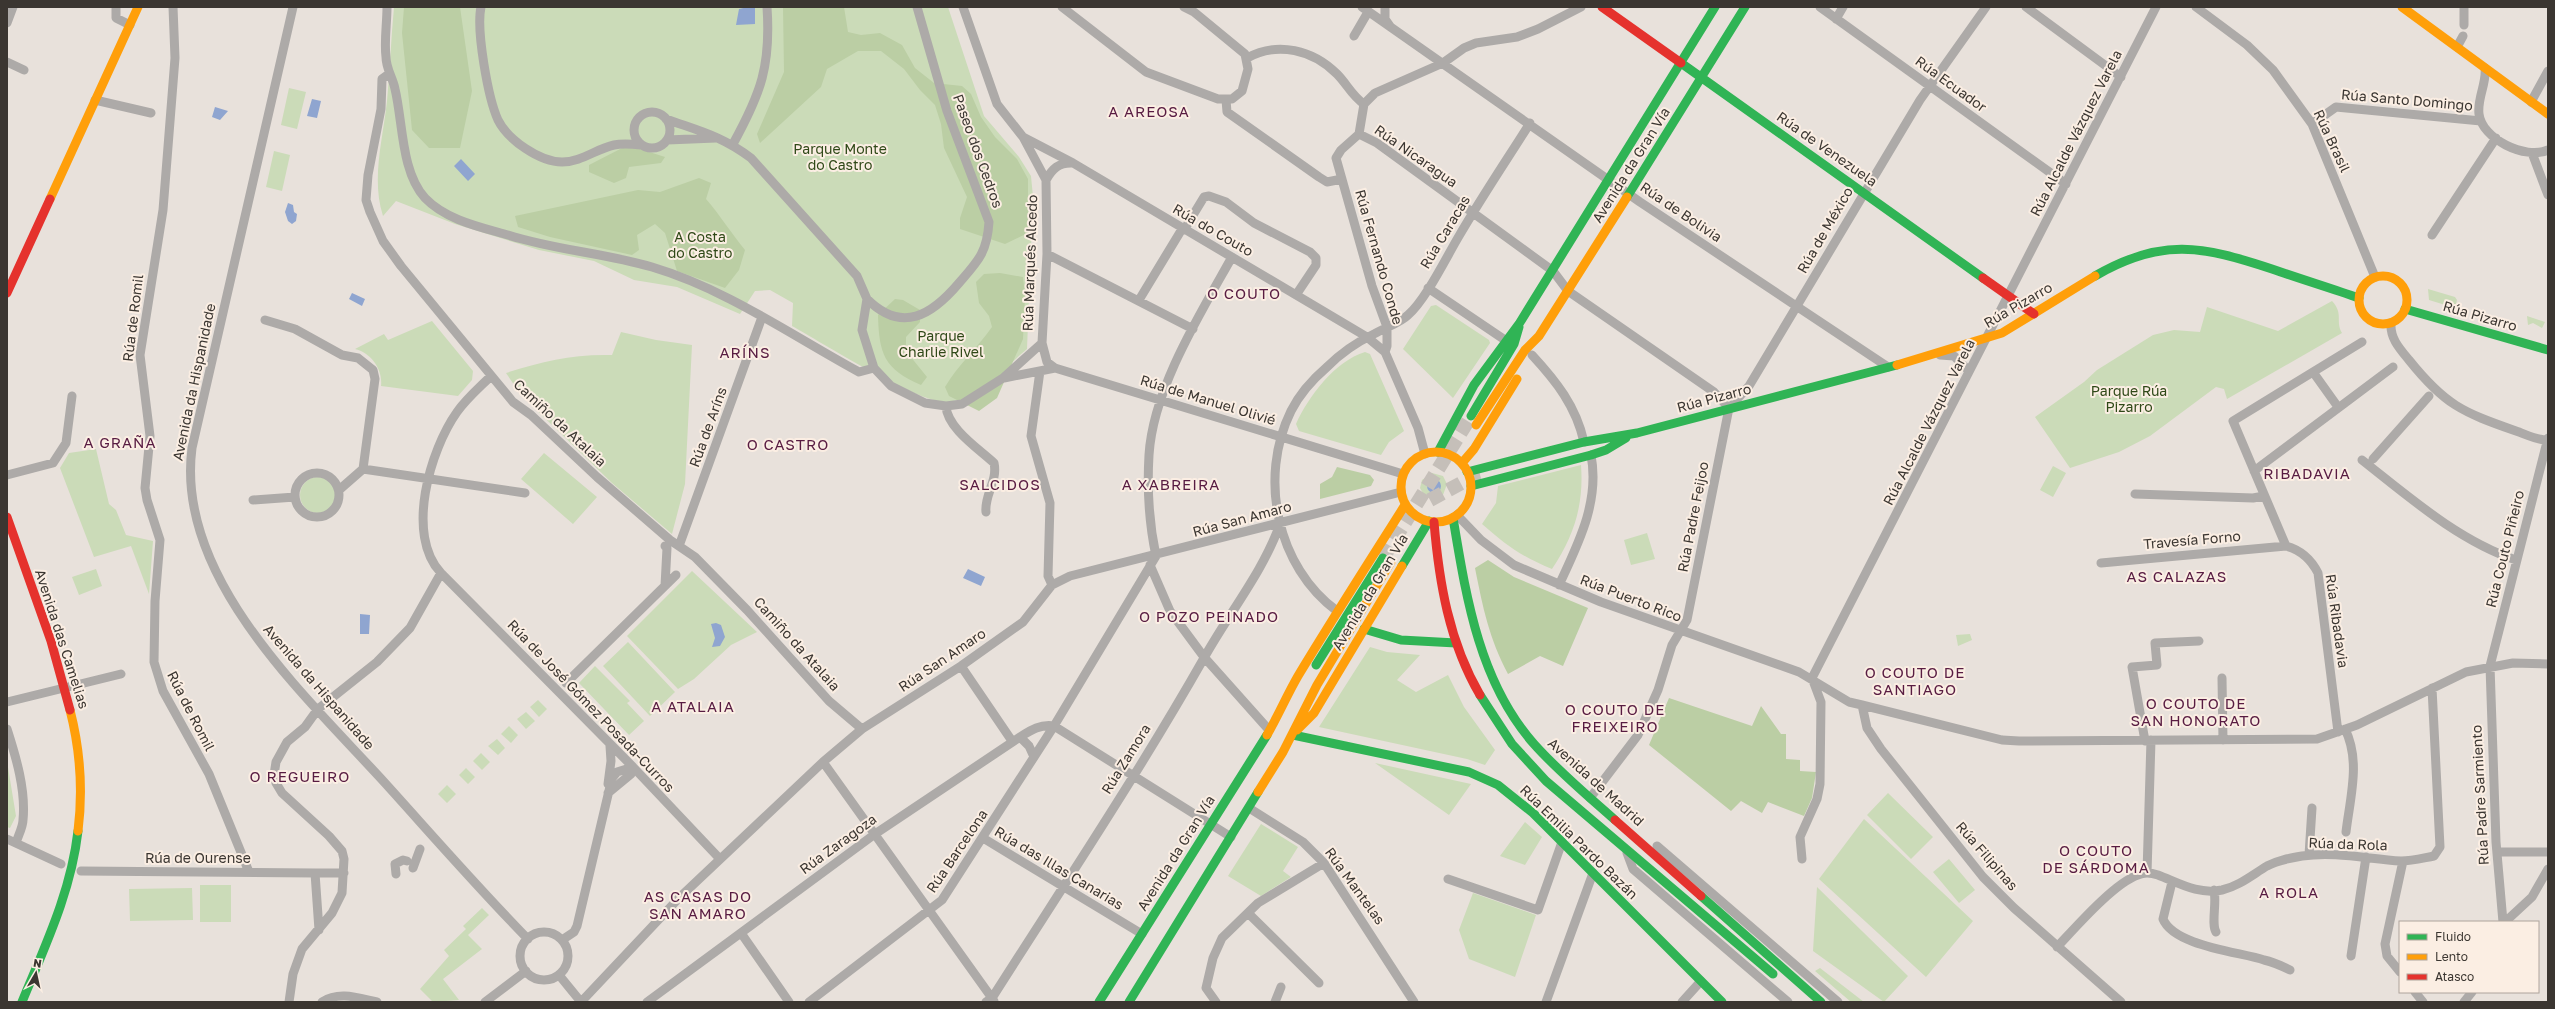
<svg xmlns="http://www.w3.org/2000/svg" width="2555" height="1009" viewBox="0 0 2555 1009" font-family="'Golos Text',sans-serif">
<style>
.green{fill:#cbdbb8}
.forest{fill:#bbcea4}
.water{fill:#8fa5d0}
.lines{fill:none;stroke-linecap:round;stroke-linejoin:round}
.primary-tunnel{stroke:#c5bfb9;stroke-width:14;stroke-dasharray:14 7;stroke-linecap:butt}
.street{stroke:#adaaa8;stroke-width:9}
.fast{stroke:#30b455;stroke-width:9}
.slow{stroke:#ff9f0a;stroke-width:9}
.jam{stroke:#e5322d;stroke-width:9}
.labels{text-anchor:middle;stroke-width:4;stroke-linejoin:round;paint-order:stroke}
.street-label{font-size:14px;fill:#3b3631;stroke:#fbeee3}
.park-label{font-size:14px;fill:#2f4817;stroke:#fbeee3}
.neighbourhood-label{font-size:15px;letter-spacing:1px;fill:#581c42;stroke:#fbeee3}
</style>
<rect width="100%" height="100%" fill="#e8e1db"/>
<path class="green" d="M394,7h554l36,109 35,41 12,19 2,21 -6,152c-20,17 -53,52 -80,53 -28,2 -126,-60 -155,-76l1,-23 -23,-13 -15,1 -15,23 -63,-27 -43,-7 -40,-19 -55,-11 -84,-26 -59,-23 -13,15c-12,-37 0,-77 4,-115 3,-31 4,-63 7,-94z
M289,88l17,4 -9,37 -16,-4z
M274,151l16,4 -8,36 -16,-4z
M2428,289l27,8 2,3 -2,8 -26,-8z
M2332,301c12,13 3,20 10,32l-115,66 -3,-10 -8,-2 -66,49 -31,16 -49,16 -35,-51 49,-35 13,-12 56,-35 21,-5 26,2 7,-25 71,24z
M1436,305l53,35 1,3 -37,55 -50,-49 28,-43z
M2527,316l18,6 -3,6 -9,-5 -5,2z
M432,321l41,50 -1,9 -14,16 -77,-10c2,-17 -10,-33 -26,-37l29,-15 4,6z
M621,332l35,8 36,5 -7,139 -13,50 -60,-51 -91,-88 -15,-22c37,-12 66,-19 106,-18z
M1365,352l5,2 34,77 -15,11 -8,13 -82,-24 -3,-7c12,-27 39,-63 69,-72z
M96,449l13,55 7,6 10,25 27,6 -4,53 -18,-48 -37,11 -34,-89 9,-15z
M544,453l53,44 -24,27 -52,-45z
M1581,465c3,40 -7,71 -29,104 -30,-12 -46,-24 -70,-45l14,-21 2,-17z
M2053,466l13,7 -13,24 -13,-7z
M1432,473l11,3 4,8 -4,11 -7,4 -12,-4 -4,-7 2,-8z
M300 495a18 18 0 1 1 36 0a18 18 0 1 1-36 0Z
M1647,533l8,26 -24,6 -7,-25z
M96,569l6,17 -23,9 -7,-18z
M692,571l65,61 -26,13 -37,34 -16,10 -51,-53z
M1970,634l2,6 -14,6 -2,-11z
M628,642l47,50 -25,24 -47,-50z
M1370,647l17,5 33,3 -23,25 19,12 32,-17 16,32 31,43 -10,15 -18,-6 -148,-32z
M595,666l35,35 -3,2 17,18 -15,14 -50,-52z
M538,700l9,9 -8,8 -9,-10z
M526,712l9,9 -9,8 -9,-10z
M509,726l9,9 -7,8 -10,-9z
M497,739l8,9 -7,7 -10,-9z
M481,753l9,9 -8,8 -9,-9z
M7,761l9,55 -6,12 -3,-1z
M1375,763l96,21 -22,31z
M466,768l9,9 -7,7 -9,-9z
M447,785l9,9 -9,9 -9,-9z
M1888,793l45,44 -22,22 -44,-44z
M1864,819l109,102 -47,56 -107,-98z
M1525,822l17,15 -17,28 -25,-9z
M1261,824l37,23 -15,24 8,6 -30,19 -33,-20z
M1949,859l26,31 -16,13 -26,-31z
M200,885h31v37h-31z
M1817,887l91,89 -24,26 -71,-51z
M192,888l1,32 -63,1 -1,-32z
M1473,893l63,22 -21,62 -46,-18 -10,-29z
M482,908l7,7 -21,20 14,14 -39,30 16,21 -26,2 -13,-13 29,-33 -5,-6 22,-21 -3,-3z
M1820,968l44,34h-13l-36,-31z"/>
<path class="forest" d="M404,7h56l12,84 -12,57h-31l-17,-18 -10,-97z
M783,7h61l4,25 13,3 19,-2 22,12 13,23 19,15 28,3 9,8 10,23 14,20 22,22 11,20v54l-23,11 -45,-15v-11l7,-21 -23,-49 -3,-24 -6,-19 -15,-15 -16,-21 -23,-18h-23l-31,18 -6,18 -61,56 -3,-9 27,-62z
M624,147l16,2 25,8 -4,6 -32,4 -3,11 -12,5 -25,-11v-7z
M699,178l12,5 -5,16c14,16 25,34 39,51l-6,20 -14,18 -48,-17 -12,-38 -10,-9 -18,11 2,15 -7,5 -82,-18 -32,-10 -3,-11 123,-26 22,2z
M1000,273l23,4 2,18 -2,44 -26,59 -18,13 -30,-15 -4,-9c13,-22 32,-39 47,-60l-3,-11 -10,-13 -3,-21 8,-8z
M895,299l8,1 17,10v12l-14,15v14l21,26 -6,8c-37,-16 -42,-31 -43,-70z
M1337,467l33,8 4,5 -3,6 -51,13v-15l12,-7z
M1488,560l26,17 74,31 -25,58 -23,-10 -32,18c-19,-36 -25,-66 -33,-106z
M1669,698l83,28 9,-20 20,28h5v25l14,1v11l16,1 -4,26 -8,18 -36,-14 -6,11 -21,-12 -10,10 -82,-66z"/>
<path class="water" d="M748,7l7,1v16l-19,1 3,-16z
M312,99l9,2 -4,17 -10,-2z
M215,107l13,4 -8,9 -8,-3z
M461,159l14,15 -7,7 -14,-15z
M288,203l5,2 1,7 3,2 -1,7 -4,3 -4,-3 -3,-9z
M352,293l13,6 -3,7 -13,-7z
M1427 486a7 7 0 1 1 14 0a7 7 0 1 1-14 0Z
M968,569l17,8 -4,9 -18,-8z
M360,614l10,1 -1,19h-9z
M716,623l5,2 4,12 -5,9 -8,1 3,-9 -4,-14z"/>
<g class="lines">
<path class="primary-tunnel" d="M1430,500l35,-19 21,-6
M1383,558l85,-137"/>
<path class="street" d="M116,7v11l14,7
M173,7l2,51 -12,152 -23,145 10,81 -5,52 2,12 13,40 -5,61 -1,61 9,29 46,83 40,98
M293,7l-101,441c-17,130 113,247 193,335 47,52 94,106 143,156
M387,7c0,17 -3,34 -1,50 0,12 7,21 9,32 8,33 6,83 30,109 21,22 55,29 83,37 47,15 96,18 144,32 74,22 139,68 207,105l15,-4
M481,7c-5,23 7,91 17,113 10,20 42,42 64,42 19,0 34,-13 52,-17 9,-2 18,-1 27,0
M963,7l34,97 26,33 23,43 1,74 -5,89 5,19 8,6
M1062,7l84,65 72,27h14l10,-8 6,-22 -3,-15 -51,-42 -10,-5
M1362,7l278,195 248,165
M1385,7v12l5,7
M1820,7l246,177
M2026,7l95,70
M2196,7l51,38 26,25 39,54 63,153
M1836,19l7,-12
M7,23l6,-16
M2464,25v-18
M1354,36l14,-24
M2457,47l6,-11
M1247,58c31,-17 66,-8 90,16 10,10 15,22 27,30
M7,62l17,8
M2485,68c2,15 -8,30 -6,46 3,25 46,46 69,36
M389,74l-7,5 -1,30 -13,66 -2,25 4,12 13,29 18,25 112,136 18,13 66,62 73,63 25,17 52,53 82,91 33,28
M95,100l56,13
M1226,100l1,12 92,65 8,5 15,-3
M2531,102l17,-31
M1364,104l-5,30 -18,16 -5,8 36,128 15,41v19l-2,6 33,76 7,26
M1364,104l11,-11 68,-30 21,-15 12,-5 41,-6 21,-8 43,-22
M634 130a18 18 0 1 1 36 0a18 18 0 1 1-36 0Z
M666,119c33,12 56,17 85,39l106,118 10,23 -5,31 12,38 17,18 34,17 21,3 16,-2 41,-26 39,-35
M2312,124l24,-17 145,14
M1359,134l18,9 176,128 15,20 146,101 15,16
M1023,137l50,26 294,174 18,15
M667,140l49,-2
M733,144c28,-51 38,-78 34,-137
M2532,153l16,42
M1046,180c6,-11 13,-18 27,-17
M1184,230l20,-33 5,-1 17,6 28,21 56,29 6,6v7l-20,30
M2432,235l64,-97
M1047,254l146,75
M1428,288l77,52
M867,299c35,35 65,16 92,-16 19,-22 28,-30 30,-61l-42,-111 -30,-104
M1139,300l43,-71
M265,320l30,9 47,26 16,3 15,12 2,9 -12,90 -24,21
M2391,323c-1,15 8,25 18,37 36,45 53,52 107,71 9,3 23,10 32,9
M1532,355c24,26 44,51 52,87
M1940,355l14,1 15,15
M1040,371l-9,65 19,67 -2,73 4,9
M2313,372l25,35
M491,376c-12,12 -24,22 -34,36 -27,38 -52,123 -16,161l192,194 87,92
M1004,378l51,-10 348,106
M946,406c1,22 33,43 48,57 4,18 -10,32 -8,49
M2373,459l56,-63
M2362,460c47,37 97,81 154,100
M363,469l162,24
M2254,471l139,-104
M295 495a22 22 0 1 1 44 0a22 22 0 1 1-44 0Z
M7,475l46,-12 13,-20 6,-47
M2135,494l118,4 11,-2
M253,500l42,-3
M1457,515l24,25 33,25 87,37 198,70 50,30 13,3 140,35 17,1 298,-2 40,-14 109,-53 47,-9 35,1
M679,546l83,-229
M1156,556c-7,-33 -9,-67 -7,-101 4,-66 51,-141 83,-198
M2101,563l185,-17
M1150,565l20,46 34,46 65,73
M1559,585c19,-41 41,-83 32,-130
M665,586l2,-38 -2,-2
M1337,611c-60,-44 -79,-133 -46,-200 8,-16 22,-32 36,-44 13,-13 30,-25 47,-33 10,-6 26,-11 34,-19 17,-14 39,-59 51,-79 22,-38 47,-75 71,-113
M961,666l51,75
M1812,678l344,-671
M2222,678l1,62
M566,683l110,-108
M7,702l114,-28
M1862,705l5,23 14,21 102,128 31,31 107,94
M7,729c9,28 19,61 16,91 0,7 -5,16 -7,23
M2345,729c16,32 5,69 1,103
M2338,732l-20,-159c-7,-14 -17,-23 -32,-27l-53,-125 129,-79
M1020,737l9,9 5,11
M2145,741l-13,-74 25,-2 -2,-22 44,-2
M823,762l171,239
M608,784l3,-23 -1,-15
M608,793l23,-19 2,-7
M1590,798l48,-63 20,-45 14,-45 15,-25 42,-212 20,-22 171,-286 66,-93
M1249,808l54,34 21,21 90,139
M983,838l159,96
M7,839l54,25
M1657,846l181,156
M2497,852h51
M1627,853l6,16 155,133
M2309,855l3,-47
M1802,859l-2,-22 17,-38 3,-15 1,-82 -9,-24
M413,868l7,-19
M81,871l234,2
M2147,873l4,-133
M396,874l-1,-10 8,-4 4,1
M1448,879l90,31 24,-68
M2172,882l-9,37c11,27 77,33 101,41 9,2 18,6 26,10
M2214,890c3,12 -3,34 2,42
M1248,913l71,70
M2503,922l-7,-80 -6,-176 58,-228
M2505,922l27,-25 16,-28
M319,930l-4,-57h29
M520 956a24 24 0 1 1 48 0a24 24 0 1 1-48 0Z
M741,933l48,69
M562,940l12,-8 3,-6 35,-148 5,-6 16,-5
M2057,947c18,-19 57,-64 81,-72 6,-3 14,-2 20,0 21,8 40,20 64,15 17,-4 30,-15 45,-24 11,-6 23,-8 35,-10 33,-5 66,3 99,5 11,0 22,-3 33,-5l6,-9 -8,-159
M2351,956l15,-99
M2400,972l-13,-16 -2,-12 18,-83
M559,975l22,27
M2415,992l8,10
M289,1002l4,-28 9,-25 30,-36 10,-20 2,-34 -2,-8 -13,-15 -47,-43 -6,-10 -2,-8 2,-13 11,-20 18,-15 13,-18 59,-47 33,-34 31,-55
M322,1002c17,-11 36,-4 55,0
M485,1002l41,-31
M581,1002l98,-104 144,-136 39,-33 99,-63 62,-44 29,-37 18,-9 331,-84
M647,1002l228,-168 145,-97c11,-7 20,-13 34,-11l177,111
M809,1002l133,-102 112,-174 102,-170
M986,1002l6,-4c72,-113 146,-224 212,-340 25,-45 59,-86 76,-134
M1216,1002l-10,-14 7,-30 9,-20 36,-35 66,-40
M1275,1002l6,-15
M1546,1002l47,-129
M1682,1002l19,-21
M2464,1002l8,-10"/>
<path class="fast" d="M1681,63l302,215
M1627,197l118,-190
M2095,276c67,-39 107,-30 177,-7 29,10 58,19 87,29
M2405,309l143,41
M1471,416l43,-72 5,-17
M1438,452l36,-67 45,-61 196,-317
M1467,472l117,-30 53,-9 260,-68
M1471,486l120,-31 15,-5 20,-12
M1453,518c13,78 26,164 81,226 24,27 54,52 81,76
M1402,566l27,-45
M1364,629l37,11 55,3
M1316,665l67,-107
M1480,695l32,49 34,37 227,193
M1293,735l176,37 29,13 35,28 189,189
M1701,896l120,106
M22,1002c23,-56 49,-110 56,-171
M1099,1002l168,-267
M1129,1002l129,-210"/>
<path class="slow" d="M2402,7l146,107
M50,199l88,-192
M2359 300a24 24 0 1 1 48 0a24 24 0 1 1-48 0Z
M1897,365l105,-32 93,-57
M1476,425l49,-75 14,-14 88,-139
M1401 487a35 35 0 1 1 70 0a35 35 0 1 1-70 0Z
M1462,463l12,-14 43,-70
M70,710c10,39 13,81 8,121
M1297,730l17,-17 88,-147
M1267,735c11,-19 20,-40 31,-59 35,-58 71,-114 107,-171
M1258,792l25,-40 34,-67 74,-123"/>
<path class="jam" d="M1602,7l79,56
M1983,278l51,36
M7,293l43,-94
M7,517l44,124 19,69
M1434,522c5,60 15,120 46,173
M1615,820l86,76"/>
</g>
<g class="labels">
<g class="street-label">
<text transform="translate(1951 84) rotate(36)" y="5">Rúa Ecuador</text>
<text transform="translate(2407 100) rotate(5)" y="5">Rúa Santo Domingo</text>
<text transform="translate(2076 133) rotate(-63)" y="5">Rúa Alcalde Vázquez Varela</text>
<text transform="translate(2332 141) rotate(65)" y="5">Rúa Brasil</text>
<text transform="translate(1827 149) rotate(35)" y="5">Rúa de Venezuela</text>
<text transform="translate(978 151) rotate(70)" y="5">Paseo dos Cedros</text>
<text transform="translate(1416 156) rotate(35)" y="5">Rúa Nicaragua</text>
<text transform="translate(1631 165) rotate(-58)" y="5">Avenida da Gran Vía</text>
<text transform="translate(1681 212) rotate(34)" y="5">Rúa de Bolivia</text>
<text transform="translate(1213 230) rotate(30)" y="5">Rúa do Couto</text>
<text transform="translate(1825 230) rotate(-60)" y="5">Rúa de México</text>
<text transform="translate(1445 232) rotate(-59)" y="5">Rúa Caracas</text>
<text transform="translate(1379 257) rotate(74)" y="5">Rúa Fernando Conde</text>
<text transform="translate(1030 263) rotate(-88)" y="5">Rúa Marqués Alcedo</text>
<text transform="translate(2018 305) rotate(-30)" y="5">Rúa Pizarro</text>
<text transform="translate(2480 316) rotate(16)" y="5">Rúa Pizarro</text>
<text transform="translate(133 318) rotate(-83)" y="5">Rúa de Romil</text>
<text transform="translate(194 382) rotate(-78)" y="5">Avenida da Hispanidade</text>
<text transform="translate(1714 398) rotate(-15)" y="5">Rúa Pizarro</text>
<text transform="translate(1208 400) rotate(17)" y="5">Rúa de Manuel Olivié</text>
<text transform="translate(1929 422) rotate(-63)" y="5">Rúa Alcalde Vázquez Varela</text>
<text transform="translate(560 423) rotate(43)" y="5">Camiño da Atalaia</text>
<text transform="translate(708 427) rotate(-70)" y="5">Rúa de Aríns</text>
<text transform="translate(1693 517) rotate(-79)" y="5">Rúa Padre Feijoo</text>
<text transform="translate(1242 519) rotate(-15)" y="5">Rúa San Amaro</text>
<text transform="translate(2192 540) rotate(-5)" y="5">Travesía Forno</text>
<text transform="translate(2505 549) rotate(-76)" y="5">Rúa Couto Piñeiro</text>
<text transform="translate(1370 592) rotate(-59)" y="5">Avenida da Gran Vía</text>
<text transform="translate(1631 598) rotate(21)" y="5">Rúa Puerto Rico</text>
<text transform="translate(2337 621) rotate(82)" y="5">Rúa Ribadavia</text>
<text transform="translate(62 639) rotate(72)" y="5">Avenida das Camelias</text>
<text transform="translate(797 644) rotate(48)" y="5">Camiño da Atalaia</text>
<text transform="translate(942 660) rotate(-34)" y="5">Rúa San Amaro</text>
<text transform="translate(319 687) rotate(49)" y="5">Avenida da Hispanidade</text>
<text transform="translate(591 706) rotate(46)" y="5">Rúa de José Gómez Posada-Curros</text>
<text transform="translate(191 711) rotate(63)" y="5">Rúa de Romil</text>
<text transform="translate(1126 759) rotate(-58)" y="5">Rúa Zamora</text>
<text transform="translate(1596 782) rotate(42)" y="5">Avenida de Madrid</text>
<text transform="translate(2480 795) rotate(-93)" y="5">Rúa Padre Sarmiento</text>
<text transform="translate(1579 842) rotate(44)" y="5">Rúa Emilia Pardo Bazán</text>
<text transform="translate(838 844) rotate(-36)" y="5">Rúa Zaragoza</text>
<text transform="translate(2348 844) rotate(2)" y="5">Rúa da Rola</text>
<text transform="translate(957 851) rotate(-56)" y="5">Rúa Barcelona</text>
<text transform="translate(1176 853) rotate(-58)" y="5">Avenida da Gran Vía</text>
<text transform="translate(1987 856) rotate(49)" y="5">Rúa Filipinas</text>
<text x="198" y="863">Rúa de Ourense</text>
<text transform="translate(1059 868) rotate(31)" y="5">Rúa das Illas Canarias</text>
<text transform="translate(1355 886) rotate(54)" y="5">Rúa Mantelas</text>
</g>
<g class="park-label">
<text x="840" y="154">Parque Monte<tspan x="840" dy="16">do Castro</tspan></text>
<text x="700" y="242">A Costa<tspan x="700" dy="16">do Castro</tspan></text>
<text x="941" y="341">Parque<tspan x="941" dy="16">Charlie Rivel</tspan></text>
<text x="2129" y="396">Parque Rúa<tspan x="2129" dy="16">Pizarro</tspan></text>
</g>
<g class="neighbourhood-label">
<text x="1149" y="117">A AREOSA</text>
<text x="1244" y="299">O COUTO</text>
<text x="745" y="358">ARÍNS</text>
<text x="120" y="448">A GRAÑA</text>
<text x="788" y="450">O CASTRO</text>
<text x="2307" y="479">RIBADAVIA</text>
<text x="1000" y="490">SALCIDOS</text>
<text x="1171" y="490">A XABREIRA</text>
<text x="2177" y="582">AS CALAZAS</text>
<text x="1209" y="622">O POZO PEINADO</text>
<text x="1915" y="678">O COUTO DE<tspan x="1915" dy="17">SANTIAGO</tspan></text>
<text x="2196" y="709">O COUTO DE<tspan x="2196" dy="17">SAN HONORATO</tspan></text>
<text x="693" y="712">A ATALAIA</text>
<text x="1615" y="715">O COUTO DE<tspan x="1615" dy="17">FREIXEIRO</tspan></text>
<text x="300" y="782">O REGUEIRO</text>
<text x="2096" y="856">O COUTO<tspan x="2096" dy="17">DE SÁRDOMA</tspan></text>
<text x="2289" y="898">A ROLA</text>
<text x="698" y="902">AS CASAS DO<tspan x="698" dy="17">SAN AMARO</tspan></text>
</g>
</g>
<rect width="2555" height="1009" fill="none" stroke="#3b3631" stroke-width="16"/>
<rect x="2399" y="921" width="140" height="72" fill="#fbeee3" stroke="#aea49c"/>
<rect x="2407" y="934" width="20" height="6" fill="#30b455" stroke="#aea49c"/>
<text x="2435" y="941" font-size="12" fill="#3b3631">Fluido</text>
<rect x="2407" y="954" width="20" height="6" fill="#ff9f0a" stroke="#aea49c"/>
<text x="2435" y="961" font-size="12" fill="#3b3631">Lento</text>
<rect x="2407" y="974" width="20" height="6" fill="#e5322d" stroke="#aea49c"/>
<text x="2435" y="981" font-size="12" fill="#3b3631">Atasco</text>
<g transform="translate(36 973) rotate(9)" stroke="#fbeee3" stroke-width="3" paint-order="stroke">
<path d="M0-3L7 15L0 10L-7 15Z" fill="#3b3631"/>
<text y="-6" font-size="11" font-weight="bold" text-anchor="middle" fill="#3b3631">N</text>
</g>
</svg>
